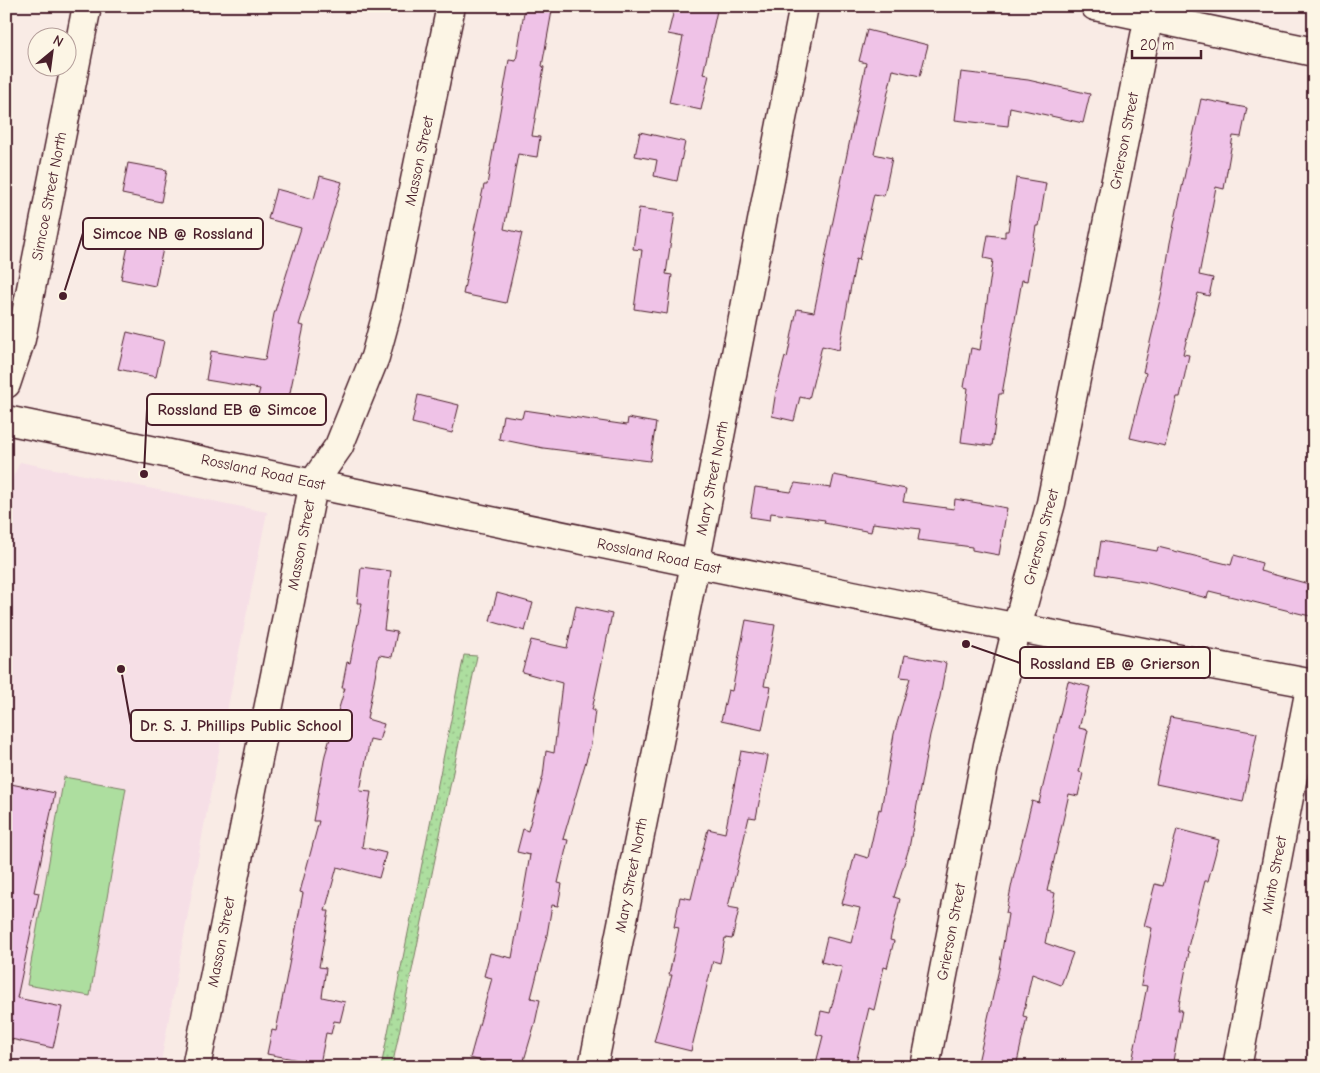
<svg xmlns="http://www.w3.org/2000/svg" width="1320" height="1073" viewBox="0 0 1320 1073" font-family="'Comic Neue',sans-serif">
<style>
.built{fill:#f6dfe6}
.grass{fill:url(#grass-dots);stroke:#7c7e65}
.park{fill:#adde9f;stroke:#7c7e65}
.building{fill:#efc2e7;stroke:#4a1f2b}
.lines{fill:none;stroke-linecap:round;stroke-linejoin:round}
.minor-casing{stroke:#4a1f2b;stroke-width:31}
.major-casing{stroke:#4a1f2b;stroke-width:31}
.minor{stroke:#fcf5e5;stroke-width:28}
.major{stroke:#fcf5e5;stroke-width:28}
.labels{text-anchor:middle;stroke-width:5;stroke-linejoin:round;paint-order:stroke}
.street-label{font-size:15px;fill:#4a1f2b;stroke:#fcf5e5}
.leader{fill:none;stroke:#4a1f2b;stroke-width:2}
.callout-dot{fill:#4a1f2b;stroke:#fcf5e5;stroke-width:2}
.callout{fill:#fcf5e5;stroke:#4a1f2b;stroke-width:2}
.callout-label{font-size:16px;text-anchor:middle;font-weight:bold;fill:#4a1f2b}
</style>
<defs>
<pattern id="grass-dots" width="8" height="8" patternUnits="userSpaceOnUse" patternTransform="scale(1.25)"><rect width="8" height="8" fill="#adde9f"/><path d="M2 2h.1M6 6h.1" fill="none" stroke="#96be89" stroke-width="1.8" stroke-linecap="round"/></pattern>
</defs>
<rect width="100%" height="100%" fill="#f9ebe5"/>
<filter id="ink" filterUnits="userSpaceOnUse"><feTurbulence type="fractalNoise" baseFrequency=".02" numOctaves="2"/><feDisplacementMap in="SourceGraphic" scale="10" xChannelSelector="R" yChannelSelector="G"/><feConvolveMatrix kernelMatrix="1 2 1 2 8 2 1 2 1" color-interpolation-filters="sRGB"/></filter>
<g filter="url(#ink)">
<path class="built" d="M20,462l247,50 -63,314 -44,241h-154v-575z"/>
<path class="grass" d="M464,655l13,1 -85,411h-11z"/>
<path class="park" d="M64,777l62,11 -36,208 -63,-11z"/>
<path class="building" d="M525,6l27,5 -10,55 2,1 -12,69 8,1 -3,20 -19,-3 -14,75 18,4 -16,70 -43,-9 13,-63 -2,-1 10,-45h3l22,-125 7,1z
M675,6h43l-15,68 6,1 -8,35 -32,-7 14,-66 -15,-3z
M867,30l61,15 -8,31 -27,-6 -19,84 18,4 -8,38 -10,-2 -15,66 -3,-1 -17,91 -17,-4 -13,53 -9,-2 -6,24 -22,-5 4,-25 9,-34 2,1 10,-49 17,3 52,-249 -7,-2z
M961,72l67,8 62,14 -7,29 -73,-16 -2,19 -53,-6z
M1201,99l46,9 -6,29 -8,-1 -9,53 -8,-2 -17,88 14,3 -4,18 -11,-3 -15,61 6,1 -9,42h-3l-12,49 -35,-8 16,-65 -3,-1 20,-85 7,-44z
M640,132l45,10 -8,39 -23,-5 3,-16 -22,-4z
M128,163l39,7 -6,32 -39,-8z
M320,176l22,6 -43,143 5,1 -16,76 -30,-6 2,-7 -54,-9 5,-29 54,9 9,-46 27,-86 -33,-9 8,-30 38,10z
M1016,178l30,5 -7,43h-3l-9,55 -5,-1 -20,114h-3l-7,52 -31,-4 7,-54 -4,-1 7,-39 9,2 13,-90 -9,-2 4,-23 17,2v-6h3z
M639,208l36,5 -9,61 6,1 -5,39 -33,-5 8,-59 -9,-1z
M130,237l34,7 -9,42 -34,-7z
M127,332l37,9 -8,36 -38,-8z
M418,395l41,10 -7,28 -40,-10z
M524,410l103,15 1,-7 28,5 -6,38 -107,-13 -44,-9 4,-24 19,3z
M834,475l72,14 -3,13 51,7 1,-10 52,9 -8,47 -27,-5v-3l-54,-7 2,-11 -47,-6 -2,9 -47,-9 1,-3 -54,-7 -1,7 -20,-3 5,-30 36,5 4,-9 36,5z
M1101,541l56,10 1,-4 73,18 3,-10 28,8 -2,8 49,13 -2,8 7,1v24l-105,-26 -2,7 -63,-16 -48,-8z
M361,567l30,4 -7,59 13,2 -5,25 -13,-2 -12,64 17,5 -5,17 -9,-2 -10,52 11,1 -9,55 24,6 -7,25 -42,-11 -12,44h4l-10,56 7,1 -4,29 23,5 -5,20 -6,-1 -3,13 -5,-1 -6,31 -53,-10 5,-24 4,1 27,-138 -3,-1 19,-71h-6l12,-66 20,-67h-3l5,-26 3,1 12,-60h-5z
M497,593l36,10 -8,28 -35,-10z
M576,606l36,8 -20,96h3l-4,34 -28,95 5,1 -10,43 4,1 -4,22 -6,-1 -5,30 -16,63 9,2 -5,23 -13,44h-19l-33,-9 22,-80 -8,-2 6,-23 22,5 18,-103 -13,-3 6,-23 5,2 15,-55 3,-25 8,2 8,-70 -40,-11 9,-32 36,8z
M746,620l29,5 -11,61 7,1 -9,43 -41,-9 7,-31 4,1z
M905,655l41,8 -6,34 -10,38 -21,113 -15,49 6,2 -10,41 4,1 -7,27 -3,-1 -10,43 -5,-2 -14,59h-40l8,-31 -7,-2 5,-23 9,2 12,-46 -21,-5 6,-25 24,6 9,-35 -18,-4 13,-50 13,4 11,-49 2,1 13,-76 16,-56 -10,-1z
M1068,681l22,6 -11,41 9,2 -9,42 4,1 -5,23 -9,-2 -22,97 8,2 -10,50 28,10 -12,32 -29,-11 -9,42 4,1 -11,50h-39l22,-98 9,-55 -2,-1 6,-30 20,-82 7,2z
M1170,717l87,16 -14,69 -87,-18z
M741,751l27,5 -12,62 -7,-1 -21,90 11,2 -7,30 -7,-1 -5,25 -7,-2 -22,90 -37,-9 18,-67h-3l10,-47 -5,-1 6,-30 11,2 17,-70 17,4z
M6,783l49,10 -21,99 5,1 -22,105 45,9 -9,41 -47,-10z
M1177,829l42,11 -11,41h-3l-18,70 2,1 -11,58h4l-10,57h-41l16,-81 -6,-1 11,-57 -8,-2 11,-42 8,2z"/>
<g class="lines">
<g class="minor-casing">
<path id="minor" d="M1095,6l219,46
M196,1067l118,-585 25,-36 36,-89 14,-51 62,-300
M593,1067l102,-503 109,-558
M925,1067l63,-322 29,-118 34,-124 100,-497
M1237,1067l74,-384"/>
</g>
<g class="major-casing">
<path id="major" d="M6,384l15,-45 66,-333
M6,420c436,90 870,184 1308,264"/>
</g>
<use href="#minor" class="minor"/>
<use href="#major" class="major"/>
</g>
</g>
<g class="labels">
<g class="street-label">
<text transform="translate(1124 141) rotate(-79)" y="5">Grierson Street</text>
<text transform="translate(419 161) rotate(-78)" y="5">Masson Street</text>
<text transform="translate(49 196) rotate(-79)" y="5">Simcoe Street North</text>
<text transform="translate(263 472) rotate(12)" y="5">Rossland Road East</text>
<text transform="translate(712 478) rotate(-79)" y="5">Mary Street North</text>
<text transform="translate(1041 537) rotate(-75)" y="5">Grierson Street</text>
<text transform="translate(301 545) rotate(-79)" y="5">Masson Street</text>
<text transform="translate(659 556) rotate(12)" y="5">Rossland Road East</text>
<text transform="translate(631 875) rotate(-79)" y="5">Mary Street North</text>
<text transform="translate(1274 875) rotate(-79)" y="5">Minto Street</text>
<text transform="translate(951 932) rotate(-79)" y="5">Grierson Street</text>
<text transform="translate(221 942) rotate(-79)" y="5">Masson Street</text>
</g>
</g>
<path class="leader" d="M63 296L83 233M144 474L147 409M966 644L1020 663M121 669L131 725"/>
<g class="callout-dot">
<circle cx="63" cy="296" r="5"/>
<circle cx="144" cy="474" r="5"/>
<circle cx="966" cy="644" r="5"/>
<circle cx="121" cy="669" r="5"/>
</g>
<g class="callout">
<rect x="83" y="218" width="180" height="31" rx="5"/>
<rect x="147" y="394" width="179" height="31" rx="5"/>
<rect x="1020" y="647" width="190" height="31" rx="5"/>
<rect x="131" y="710" width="221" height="31" rx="5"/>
</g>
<g class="callout-label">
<text x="173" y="239">Simcoe NB @ Rossland</text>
<text x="237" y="415">Rossland EB @ Simcoe</text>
<text x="1115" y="669">Rossland EB @ Grierson</text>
<text x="241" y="731">Dr. S. J. Phillips Public School</text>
</g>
<rect width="1320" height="1073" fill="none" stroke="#fcf5e5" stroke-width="25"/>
<rect x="12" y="12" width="1295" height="1048" fill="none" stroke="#4a1f2b" stroke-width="2" filter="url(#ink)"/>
<g transform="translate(52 52) rotate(29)"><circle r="24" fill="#fcf5e5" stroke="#b59f9b"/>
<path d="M0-4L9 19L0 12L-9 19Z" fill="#4a1f2b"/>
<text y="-8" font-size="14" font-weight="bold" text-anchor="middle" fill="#4a1f2b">N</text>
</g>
<path d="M1132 50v8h69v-8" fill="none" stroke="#4a1f2b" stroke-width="2.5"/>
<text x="1140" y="50" font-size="15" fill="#4a1f2b" stroke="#fcf5e5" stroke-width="4" paint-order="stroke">20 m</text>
</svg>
